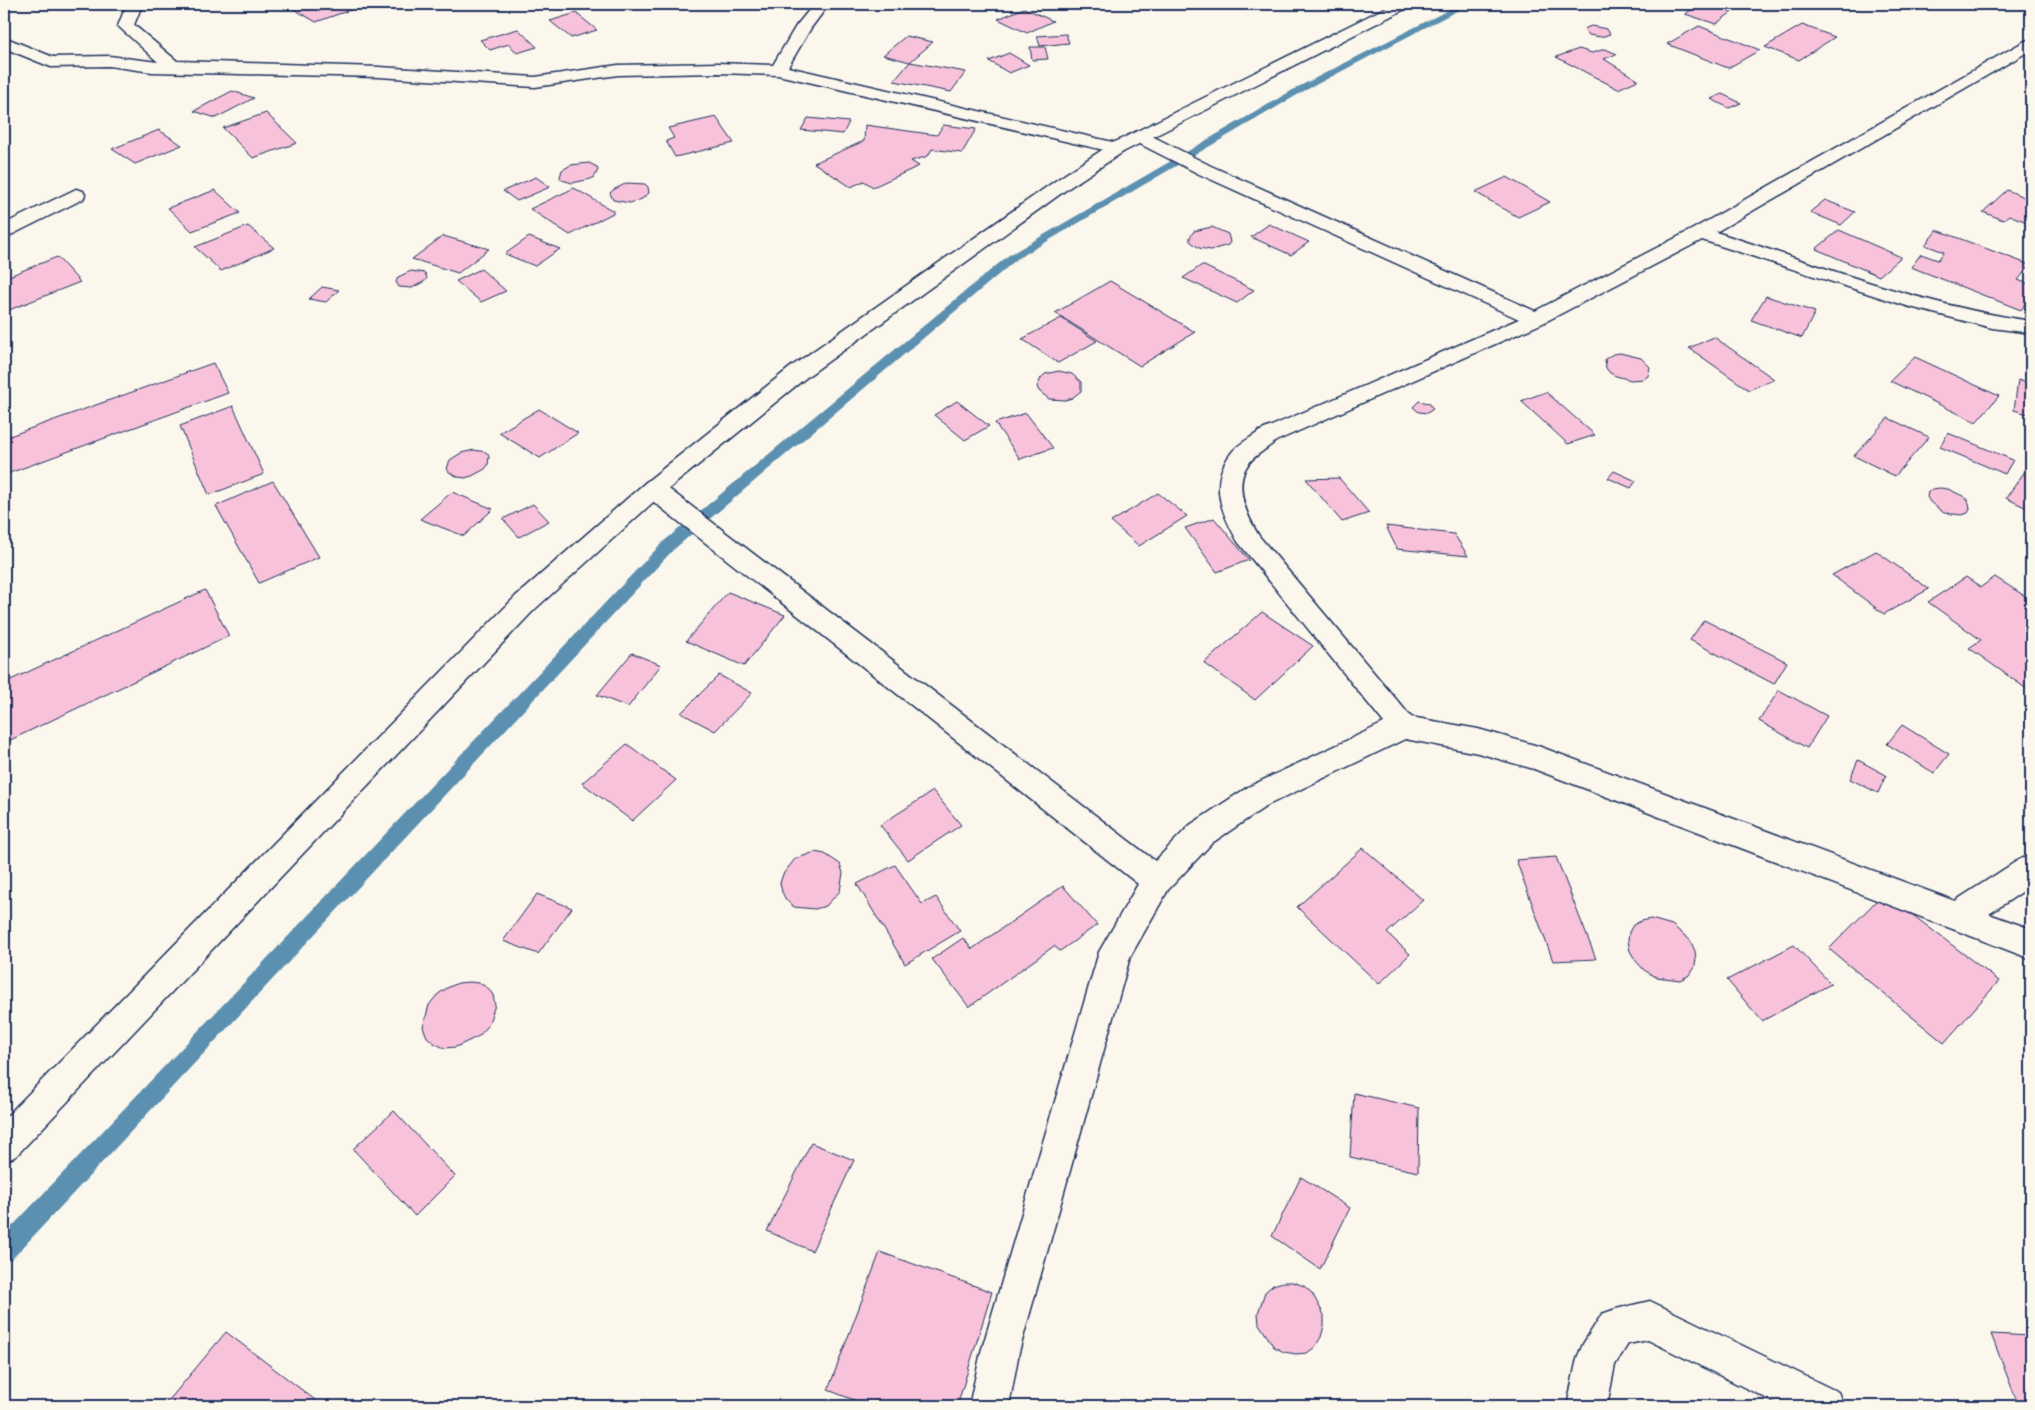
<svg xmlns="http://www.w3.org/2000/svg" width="2035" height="1410" viewBox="0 0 2035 1410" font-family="Kalam,sans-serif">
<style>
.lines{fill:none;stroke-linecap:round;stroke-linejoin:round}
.stream{fill:#5c90b1;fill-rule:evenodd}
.building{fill:#f8c2db;stroke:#1b2f5e}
.minor-casing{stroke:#1b2f5e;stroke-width:3}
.tertiary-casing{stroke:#1b2f5e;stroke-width:3}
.minor{fill:#fbf7ec;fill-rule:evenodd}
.tertiary{fill:#fbf7ec;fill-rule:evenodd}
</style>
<rect width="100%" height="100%" fill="#fbf7ec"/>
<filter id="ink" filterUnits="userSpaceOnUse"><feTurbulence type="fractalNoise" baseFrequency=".02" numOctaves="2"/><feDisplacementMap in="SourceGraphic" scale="10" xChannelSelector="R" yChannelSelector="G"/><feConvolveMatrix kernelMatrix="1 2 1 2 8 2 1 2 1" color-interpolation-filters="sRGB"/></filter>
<g filter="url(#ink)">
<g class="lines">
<path class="stream" d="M1460,4h10l-166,87 -287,168 -344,291 -661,709 -8,3v-27l659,-693 346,-287 289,-168z"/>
</g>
<path class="building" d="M285,4h82l-51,18z
M391,4h22l-18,7 -12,-4z
M1700,4h7l25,8 -16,12 -31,-10z
M1024,8l29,13 -26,12 -29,-14z
M576,13l21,17 -26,8 -21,-17z
M1802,25l33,12 -36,23 -34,-13z
M1591,26l16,3 3,5 -9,3 -12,-2 -5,-6z
M1699,26l61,24 -32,18 -61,-24z
M518,29l19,18 -20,6 -8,-9 -19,6 -10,-10z
M1066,34l3,9 -29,3 -3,-10z
M906,36l27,6 -23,20 -27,-7z
M1030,47h15l3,12 -16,1z
M1579,49l13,4 13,-4 12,5 -13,5 34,21 -20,9 -62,-32z
M1009,53l20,12 -20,8 -20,-12z
M910,62l56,10 -15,20 -57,-11z
M232,91l22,7 -38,20 -22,-7z
M1722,94l19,9 -12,5 -18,-9z
M266,113l31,30 -44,15 -30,-30z
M716,117l18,26 -59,14 -9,-16 8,-3 -6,-10z
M808,118l41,4 -6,12 -42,-4z
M865,125l72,10 6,-10 33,4 -14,24 -30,-4 -4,7 -17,5 8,5 -46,21 -9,-6 -13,6 -37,-24 50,-22z
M159,130l23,15 -47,19 -23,-15z
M589,163l8,4 1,3 -3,6 -4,3 -19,4 -10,-3 -2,-3 2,-7 9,-5z
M536,177l14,10 -33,14 -14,-10z
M1507,177l43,25 -32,15 -43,-25z
M627,183l18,1 3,3 1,6 -7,6 -12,4 -17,-3 -3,-7 3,-3z
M574,188l41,24 -45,23 -40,-26z
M215,190l25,23 -48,18 -24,-23z
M2007,190l24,10v20l-2,3 -20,-8 -6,5 -20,-8z
M1825,200l30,12 -14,13 -31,-13z
M1269,224l40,18 -18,13 -40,-18z
M248,226l26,22 -53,23 -26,-24z
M1212,227l16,7 2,8 -2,3 -17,5 -12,-2 -9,-7v-4l4,-6z
M1839,230l62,27 -22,19 -63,-27z
M1937,230l93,35 -12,15 13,5v10l-10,15 -110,-43 10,-13 17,6 6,-8 -19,-7z
M443,236l46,13 -31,24 -46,-14z
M529,237l31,12 -25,17 -30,-12z
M57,257l23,25 -76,30v-34z
M1202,265l52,25 -17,13 -54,-25z
M481,269l25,22 -25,11 -25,-21z
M411,271l14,2 2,5 -2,3 -13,7 -13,-1 -3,-5 2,-5z
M1110,281l85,51 -55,34 -85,-53z
M322,287l17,3 -13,12 -17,-3z
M1766,296l49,16 -13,26 -51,-18z
M1061,318l36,23 -39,22 -36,-24z
M1714,337l60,42 -25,11 -60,-42z
M1620,353l21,5 9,9 -2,9 -4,3 -13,1 -15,-4 -6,-3 -4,-5 -1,-9 8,-5z
M1915,357l84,39 -23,26 -86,-41z
M213,363l15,30 -224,82v-37z
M1059,371l13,3 9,8v9l-9,7 -7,2 -16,-1 -10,-8 -2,-4 4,-9 4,-4z
M2018,380l13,4v31l-17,-5z
M1546,392l49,43 -27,9 -47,-43z
M957,401l32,25 -24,14 -31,-25z
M1419,401l10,2 4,6 -6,4 -8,-1 -6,-5z
M233,406l31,68 -55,21 -29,-69z
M539,409l39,24 -38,25 -41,-25z
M1026,413l27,35 -33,11 -25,-36z
M1888,418l41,19 -34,39 -41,-20z
M1948,433l65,27 -8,14 -65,-27z
M474,450l12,2 3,4 -1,9 -3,4 -13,7 -7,2 -7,-1 -9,-5 -2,-3 3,-9 11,-7z
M2030,464l1,1v45l-25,-12z
M1614,471l22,10 -5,7 -23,-10z
M1339,478l30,35 -27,9 -36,-43z
M273,481l46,76 -60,26 -43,-77z
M1940,488l8,1 17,8 4,6 1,6 -2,4 -6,2 -18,-2 -14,-11 -3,-5 1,-5 4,-3z
M452,492l41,17 -29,27 -44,-17z
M1158,493l29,23 -48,30 -28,-24z
M533,504l16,17 -30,16 -16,-18z
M1214,518l35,42 -32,12 -32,-44z
M1386,526l68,8 14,22 -71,-7z
M1876,551l53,38 -45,25 -52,-39z
M1966,577l15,10 14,-10 36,23v92l-62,-44 12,-8 -53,-38z
M205,590l24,46 -225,107v-60z
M728,592l57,23 -41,51 -58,-25z
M1262,612l51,34 -58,54 -51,-37z
M1704,620l83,42 -13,22 -84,-44z
M632,653l29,12 -33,42 -31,-12z
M719,675l33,18 -37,38 -34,-18z
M1779,690l48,26 -20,32 -48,-27z
M1902,725l47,29 -15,19 -47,-29z
M627,744l49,36 -44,41 -50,-38z
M1858,760l28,15 -8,18 -28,-14z
M933,791l28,34 -53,35 -28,-35z
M1363,848l60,52 -36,33 23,21 -31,30 -82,-77z
M815,852l10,2 15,10 3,9 -3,18 -14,15 -11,3 -21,-2 -8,-7 -4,-8 -2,-9 3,-9 12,-15z
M1556,857l40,102 -43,2 -37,-101z
M895,865l27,39 14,-7 24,34 -55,33 -48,-80z
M1063,886l34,39 -37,26 -6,-5 -85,61 -37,-48 31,-21 9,11z
M1884,893l115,88 -55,62 -115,-94z
M537,894l35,14 -34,46 -35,-13z
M1651,919l21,6 18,15 5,11 1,9 -2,9 -6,7 -8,4 -24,-3 -12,-7 -8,-9 -6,-10 -2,-10 1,-9 4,-7 8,-4z
M1794,945l37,39 -69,37 -35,-41z
M469,982l10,1 9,5 5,7 2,10 -7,21 -9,10 -23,11 -12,1 -10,-5 -7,-6 -4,-10 6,-22 8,-10 10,-7 11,-5z
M1354,1093l65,15 -1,64 -68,-15z
M394,1111l61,65 -40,40 -62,-67z
M811,1143l43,17 -42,91 -45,-20z
M1301,1177l49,31 -30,61 -48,-33z
M880,1252l112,40 -35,114h-87l-42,-16z
M1283,1282h10l11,4 8,7 12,22v11l-3,11 -6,10 -8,6 -11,1 -12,-2 -10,-5 -15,-23 -1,-11 7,-21 8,-7z
M226,1332l97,74h-159z
M1991,1334l40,2v69l-13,-1z"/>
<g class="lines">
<g class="minor-casing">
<path id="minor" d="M129,4h18l-7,6 -6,15 43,36 202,6 156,10 83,-12 100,-2 55,2 23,-39 18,-22h15l-18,24 -23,39 329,76 6,1 3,4 -3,4 -6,1 -339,-78 -60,-2 -100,2 -83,12 -156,-10 -227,-5 -43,-6 -58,1 -47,-19v-11l49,20 56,-1 49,6 -40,-36 7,-18z
M2031,39v11l-315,182c103,33 207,74 315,89v12l-39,-5 -82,-21 -208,-67 -159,83 -267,118c-9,8 -20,13 -27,22 -17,22 -2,53 10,73l152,181 67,12 60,17 417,155 65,-42 11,-3v30l-42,28 42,15v30l-497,-190 -56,-16 -73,-14 -137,66 -56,38 -44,47 -38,67 -111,395 -10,54h-40l12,-54 118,-400 39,-68 -493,-389 -4,-6 4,-6 8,-2 8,2 494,378 35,-36 58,-38 136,-64 -146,-181c-17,-30 -30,-60 -6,-90 7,-9 19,-14 28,-21l259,-112 -320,-145 -63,-32 -3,-4 3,-4 6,-1 6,1 63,32 324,145 158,-82 332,-188z
M76,189l7,2 2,4 -2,4 -72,36 -7,2v-13z
M1650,1301l188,91 6,14h-62l-134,-66 -20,4 -13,21 -8,41h-40l10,-48 6,-14 19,-30 14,-5z"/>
</g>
<g class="tertiary-casing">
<path id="tertiary" d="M1393,4h19l-3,3 -286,145 -53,35 -262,189 -147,119 -127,115 -518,546 -12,6v-43l512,-523 129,-113 147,-117 266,-187 53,-35z"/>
</g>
<use href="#minor" class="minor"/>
<use href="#tertiary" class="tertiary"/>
</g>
</g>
<rect width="2035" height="1410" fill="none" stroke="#fbf7ec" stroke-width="20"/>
<rect x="10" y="10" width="2015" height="1390" fill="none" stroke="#1b2f5e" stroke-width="2" filter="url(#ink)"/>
</svg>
